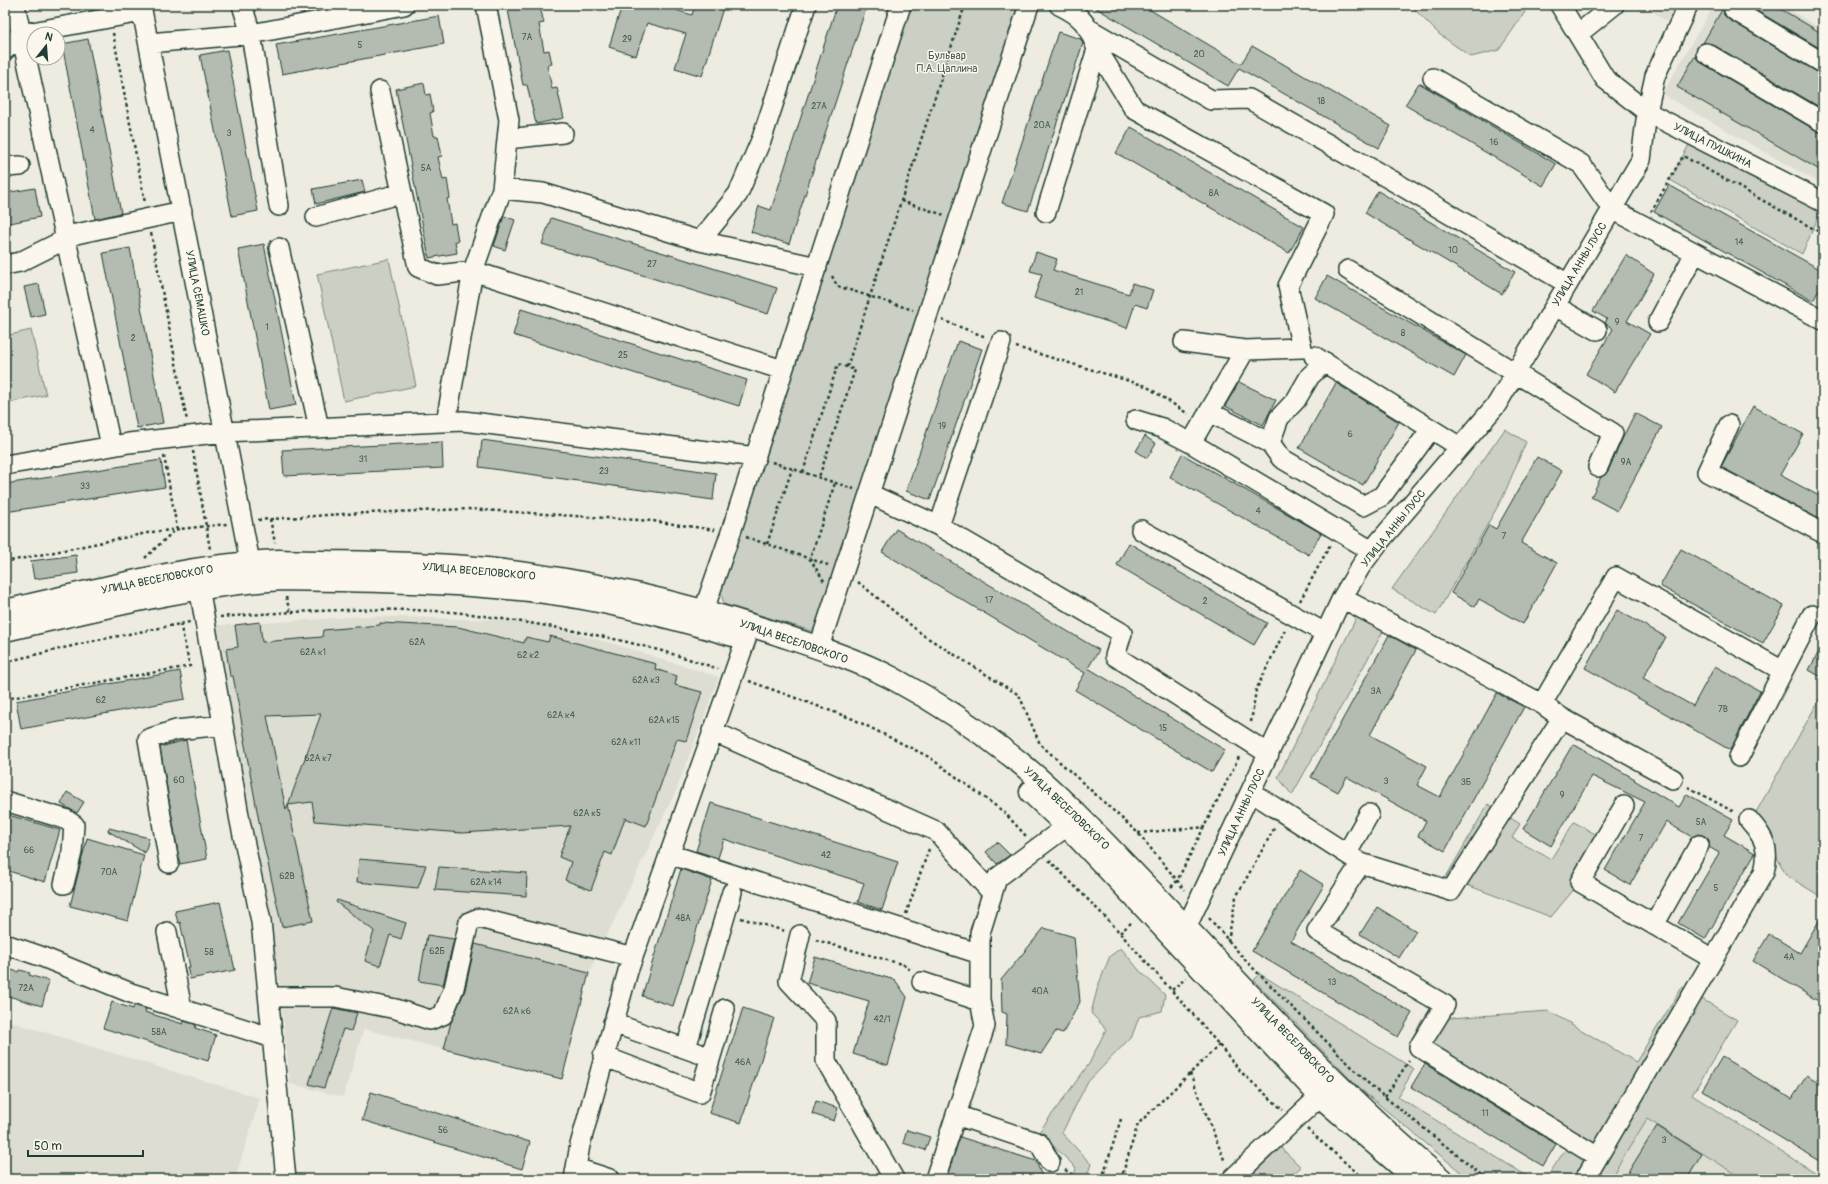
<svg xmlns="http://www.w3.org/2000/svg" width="1828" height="1184" viewBox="0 0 1828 1184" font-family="Pangolin,sans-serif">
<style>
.built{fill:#ddddd2}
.green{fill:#cbcfc4;stroke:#75867c}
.building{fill:#b4bbb0;stroke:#1f3d34;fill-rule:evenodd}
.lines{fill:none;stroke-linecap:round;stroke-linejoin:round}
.minor-casing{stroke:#1f3d34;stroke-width:22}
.major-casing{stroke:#1f3d34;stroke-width:25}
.path{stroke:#1f3d34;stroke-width:2.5;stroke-dasharray:3 3;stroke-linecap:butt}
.minor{stroke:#fbf7ec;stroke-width:19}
.major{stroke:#fbf7ec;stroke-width:22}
.labels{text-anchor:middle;stroke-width:3;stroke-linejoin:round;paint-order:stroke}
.number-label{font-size:9px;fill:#445c53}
.park-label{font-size:11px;fill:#415a51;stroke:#fbf7ec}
.street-label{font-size:11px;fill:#1f3d34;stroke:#fbf7ec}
</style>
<rect width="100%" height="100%" fill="#eeece1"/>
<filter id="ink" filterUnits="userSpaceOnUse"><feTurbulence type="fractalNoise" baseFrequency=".025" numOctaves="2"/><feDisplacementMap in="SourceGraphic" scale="8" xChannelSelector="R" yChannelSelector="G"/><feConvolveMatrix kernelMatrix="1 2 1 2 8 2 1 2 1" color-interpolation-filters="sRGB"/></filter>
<g filter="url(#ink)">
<path class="built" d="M1644,5h31l-8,17z
M1714,5h67l42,25v155l-161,-91z
M365,616l164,5 85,23 105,33 -42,111 -88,185 -27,106 -198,-50 -21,68 -53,-13 -12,-113 -74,-346h31z
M5,1020l255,78 -25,81h-230z
M1649,1101l125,78h-174z"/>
<path class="green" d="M909,5h113l-203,617 -7,9 -88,-27 -4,-14z
M1410,5h111l4,7 -26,38 -28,7 -32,-23z
M1691,141l74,38 56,32 -19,43 -132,-74z
M389,259l27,127 -72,15 -27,-127z
M31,330l15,65 -39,8 -2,-10v-57z
M1505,429l21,13 -23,55 -67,118 -44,-26z
M1364,602l26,17 -98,176 -14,-18z
M1823,693v205l-37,-23 -31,-61z
M1488,804l32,20 -8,14 39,21 23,-37 23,13 -17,47 -29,35 -105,-40z
M1121,948l18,22 26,25 -3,16 -23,6 -7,19 -45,47 -25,50 29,31 -5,15h-13l3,-11 -37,-36 50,-68 17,-35 -15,-16 7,-27 12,-30z
M1260,974l154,95 -16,28 134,82h-63l-110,-91 -105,-108z
M1682,987l55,33 -45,75 129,81 2,-3v6h-79l-97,-60 -37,60h-64l26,-40 -162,-97 12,-22 127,-9 87,51z
M1277,1144l24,23 -14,12h-47z"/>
<path class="building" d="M507,5h28l1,3 4,-1 4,16 -5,1 5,27 5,-1 3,14 -5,1 5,24 5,-1 7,30 -28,6 -9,-39h-4z
M622,5h38l32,10 3,-10h29l-22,71 -27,-8 11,-34 -39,-11 -11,33 -27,-9z
M837,5h30l-78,239 -38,-12 8,-26 12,4z
M1091,5h51l99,59 11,-18 139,80 -12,22 -140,-80 -11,18z
M1747,5h27l49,29v16z
M1723,8l1,7 4,4 89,53 6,2v35l-111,-65 -9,-1z
M439,16l5,28 -162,30 -6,-29z
M1058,32l23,7 2,4 -55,168 -26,-8z
M88,39l33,174 -26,6 -33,-175z
M227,50l31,161 -26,5 -32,-161z
M1695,56l5,6 117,69 6,2v39l-146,-85z
M424,83l2,12 4,-1 3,18 -3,1 4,23h4l4,20 -4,1 5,23 4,-1 3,19 -3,1 4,25 4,-1 3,18h-3l2,12 -28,5 -33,-169z
M1419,83l137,81 -13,22 -138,-81z
M1131,127l173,100 -15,26 -173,-100z
M362,180l3,12 -49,12 -3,-15z
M1669,185l154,86v11l-10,19 -159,-89z
M35,188l5,29 -35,7v-31z
M1378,191l137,81 -13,22 -137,-81z
M504,216l11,4 -10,30 -11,-4z
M551,218l226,70 -9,26 -226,-70z
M264,244l32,161 -27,5 -31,-161z
M130,248l33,175 -26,5 -34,-175z
M1036,252l21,7 -4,11 76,24 3,-11 21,7 -6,18 -12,-4 -8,24 -93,-30 8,-24 -12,-3z
M1626,255l28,19 -27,47 23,13 -35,58 -29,-18 27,-45 -8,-6 2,-4 -14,-8z
M1327,276l139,79 -12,22 -139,-79z
M39,284l6,30 -14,3 -7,-30z
M521,309l226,71 -8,26 -226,-71z
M958,341l24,8 -52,151 -24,-9z
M1239,382l37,18 -13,25 -38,-19z
M1336,383l63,39 -36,63 -64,-37z
M1753,406l50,28 -23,41 43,23v23l-102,-54z
M1635,413l27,14 -45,84 -26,-14 10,-20 7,-6 16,-36z
M1145,436l11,8 -9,14 -11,-7z
M482,440l234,33 -3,27 -234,-33z
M442,442l1,26 -159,8 -2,-26z
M1182,454l139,79 -12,22 -139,-78z
M1537,457l25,14 -41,72 36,20 -34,61 -44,-25 -4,8 -24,-14 38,-68 7,4z
M161,460l4,27 -160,25v-28z
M896,529l203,121 -11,18 137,82 -13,22 -137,-82 10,-17 -203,-121z
M1129,543l138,80 -13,22 -137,-80z
M1681,549l103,57 -21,37 -103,-57z
M76,555l2,18 -44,6 -3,-18z
M1617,610l49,27 -23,41 50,28 22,-40 45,25 -30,59 -145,-82z
M260,622l2,20 60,-5 1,-7 57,-5v-2l78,4 66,16 2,-6 22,5 2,-6 106,28 -1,5 22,7 -2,9 27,7 -16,49 -9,-2 -31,87 -21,-8 -13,37 -7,-3 -14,38 -26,-10 6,-18 -12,-5 11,-31 -108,7 -147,-12 -3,-19 -24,3 25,116 -31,6 -21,-95 -17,-92h1l-12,-64h-3l-4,-27 12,-2 -3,-22zM321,714l-33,91 -2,5 -19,-94z
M1389,635l27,15 -46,85 57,31 -10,19 23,12 57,-104 27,14 -79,144 -27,-15 8,-15 -79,-44 -9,15 -27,-15z
M1823,644v34l-14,-8z
M180,671l5,28 -164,30 -5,-28z
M186,740l21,119 -27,5 -20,-117z
M1573,744l62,35 -1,1 45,27 8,-13 46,26 -9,15 31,18 -50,86 -27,-16 41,-70 -10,-6v-7l-4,-4 -7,-2 -6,3 -26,-15 -36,63 -25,-15 40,-68 -53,-26 -41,70 -28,-17z
M67,792l17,10 -7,11 -16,-9z
M711,803l187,59 -16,48 -24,-8 6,-19 -128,-40 -12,-4 -6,19 -22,-7z
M5,814l55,16 -15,52 -40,-12z
M109,828l40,10 -4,15 -37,-22z
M87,838l57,17 -16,66 -58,-15z
M997,842l13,13 -13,9 -11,-12z
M359,859l67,6 -8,23 -61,-6z
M439,867l88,6 -1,23 -91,-6z
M681,869l31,11 -39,126 -31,-10z
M1300,870l24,15 -33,56 121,72 -14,24 -146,-86z
M337,900l69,23 -5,16 -11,-4 -10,31 -15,-5 9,-30 -38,-29z
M220,902l15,68 -45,9 -3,-12h3l-10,-45 -2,1 -3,-12z
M1377,907l39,24 -17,27 -39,-24z
M1823,914v90l-70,-43 16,-27 31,19z
M1044,928l30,9 6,65 -17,31 -7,-2 -15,23 -35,-10 1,-30 -5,-2 -1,-32z
M427,935l27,4 -11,46 -24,-4z
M475,944l114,29 -27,106 -118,-30 7,-27 14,-32z
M815,957l80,23 12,17 -19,68 -35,-11 16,-53 -62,-18z
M5,968l13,4 1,-2 5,1 6,2 -1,2 20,6 -7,25 -37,-11z
M112,1002l21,7 1,-4 12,4 -1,3 38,12 1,-3 10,3 2,1 -1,3 21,7 -8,26 -105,-33z
M333,1008l24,5 -6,18 -8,-2 -19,59 -15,-4z
M743,1008l31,10 -33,105 -32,-10z
M1722,1057l70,42 15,-24 16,10v70l-4,6 -117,-71z
M1425,1064l131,80 -13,22 -132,-79z
M371,1092l159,50 -8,27 -160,-49z
M816,1101l22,7 -4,13 -22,-7z
M1657,1126l45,28 -15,25h-63z
M907,1130l23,7 -5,13 -22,-7z
M960,1137l76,24 7,18h-87l-9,-3z"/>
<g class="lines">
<g class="minor-casing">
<path id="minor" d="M141,5l109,557
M242,5l9,29 28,172
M1560,5l45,74 42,33 8,-36 33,-71
M1734,10l89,53
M1089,29l122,71 38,-1 144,82 175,103
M1578,34l36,-29
M149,43l102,-9 153,-29
M1097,49l37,60 190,105 -36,72 14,62 -57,2 -54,93
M5,50l16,-16 -6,-29
M1706,53l117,69
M1433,78l148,86 31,45 211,111
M380,91l38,176 19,8 36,-4 29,-82 7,-69 -23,-115
M507,139l56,-6
M5,167l15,-1
M502,189l41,4 157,48 38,-47 24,-56 44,-133
M1046,212l51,-163c-9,-24 -14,-33 -38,-44
M316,217l86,-24
M700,241l117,26
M279,248l40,180
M5,265l15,-3 56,-28 106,-23
M1348,270l265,163 -15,34
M1555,306l42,24
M1658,322l37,-69
M1184,342l61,8
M1314,356l146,91
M1325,362l-15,14 -14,24 -17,18 -9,25 11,15 82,48 19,-10 49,-67
M1209,412l61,31
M1136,420l26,8 29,15 181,108
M446,422l27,-151 310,99
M1729,425l-22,47 116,61
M111,446l-90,-412 121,-22
M57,456l72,-13 96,-11 238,-11 293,36
M5,465l42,-7
M870,494l69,32 183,107 -7,23 154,98
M939,526l62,-184
M1141,530l184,103
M199,587l41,234 21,100 25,258
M1342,598l200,106 20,14 111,61
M704,610l27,-78 170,-527
M819,647l210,-642
M1542,704l74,-127 167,94 29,-56
M712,731l224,100 56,62
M1739,757l44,-86
M1251,792l110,71 -44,68 128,74 -26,42 179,110
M5,801l60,18 9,6 -2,27 -8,32
M1624,806l-44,76 133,77
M1347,853l22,-39
M669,854l311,100
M169,863l-21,-124 28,-9 47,-5
M1361,863l90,28 111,-173
M1654,925l45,-80
M1186,928l156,-330 19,-32 18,-24 118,-138 144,-244 6,-48 176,90
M167,932l15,77
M800,935l-11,46 37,40v40l68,118
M5,944l35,12 91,37 142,45
M922,982l58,19
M269,997h66l61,12 34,11 13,-5 11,-27 15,-66 10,-4 154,39
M613,1023l85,30
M686,1048l46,-156
M603,1056l97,37 25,-84
M956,1115l83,28 11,19
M576,1168l34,11
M574,1179l6,-34 48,-174 118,-332
M935,1179l50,-153 -5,-25v-68l17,-55 70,-52
M1232,1179l88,-83
M1585,1179l179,-307c6,-23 1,-34 -15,-52"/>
</g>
<g class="major-casing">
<path id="major" d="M5,611c90,-20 181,-46 274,-50 62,2 125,1 187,6 104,9 204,32 303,64 41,14 84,27 123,47 45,24 87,52 127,84 48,39 90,86 133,130 94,98 185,200 289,287
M5,630c92,-21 183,-45 277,-51 88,2 176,2 263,13 63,8 127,25 188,43
M1031,792l36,34 79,83 174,187 96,83"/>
</g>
<path class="path" d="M113,33l32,170
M901,201l43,14
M1651,212l32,-56 140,78
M151,233l36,188
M832,276l5,10 76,24
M942,320l44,17
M1016,347l130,39 42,28
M847,367l118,-362
M193,451l17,98
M772,462l82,27
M803,472l35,-108 17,6 -36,107
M270,519l5,24
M258,520l84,-6 126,-5 185,12 62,9
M746,537l82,28
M767,544l25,-75
M145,558l32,-30 -13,-72
M5,562l147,-30 75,-8
M824,581l-14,-22 25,-76
M858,582l65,53 96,60 21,49 98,89 47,57
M286,597l4,15
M1300,601l30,-56
M220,617c78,-6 164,-11 242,-4 20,2 40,6 60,9 66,10 133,24 196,47
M5,662l88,-21 97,-19
M749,681l104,38 76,38 75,55 22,24
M5,699l185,-33 -10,-43
M1251,722l5,-32 29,-60
M1688,787l46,25
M1138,833l67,-6
M1049,860l62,63 89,99 42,51 41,37
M1171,887l6,-6 63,-126
M906,914l23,-65
M741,918l44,13
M1209,918l38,44 124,124 116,93
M1120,933l13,-12
M816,940l89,25 6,6
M1228,941l8,-44 39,-70
M1172,990l14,-12
M1190,1073l35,89
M1385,1097l24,-36
M1307,1129l57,50
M1065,1170l17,9
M1102,1179l19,-60
M1121,1179l17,-55 81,-79"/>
<use href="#minor" class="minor"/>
<use href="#major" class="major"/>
</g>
</g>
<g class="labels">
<g class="number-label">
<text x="527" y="40">7А</text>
<text x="627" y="42">29</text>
<text x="360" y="48">5</text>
<text x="1199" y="57">20</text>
<text x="1321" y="104">18</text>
<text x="819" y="109">27А</text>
<text x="1042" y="128">20А</text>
<text x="92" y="133">4</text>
<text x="229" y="136">3</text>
<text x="1494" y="145">16</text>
<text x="426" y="171">5А</text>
<text x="1214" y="196">8А</text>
<text x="1739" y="245">14</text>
<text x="1453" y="253">10</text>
<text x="652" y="267">27</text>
<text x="1079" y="295">21</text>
<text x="1617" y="325">9</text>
<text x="267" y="330">1</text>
<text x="1403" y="336">8</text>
<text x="133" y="341">2</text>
<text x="623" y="358">25</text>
<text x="942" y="429">19</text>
<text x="1350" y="437">6</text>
<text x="363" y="462">31</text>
<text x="1626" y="465">9А</text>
<text x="604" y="474">23</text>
<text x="85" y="489">33</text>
<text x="1258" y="514">4</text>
<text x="1504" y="539">7</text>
<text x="989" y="603">17</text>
<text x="1205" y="604">2</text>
<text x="417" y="645">62А</text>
<text x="313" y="655">62А к1</text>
<text x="528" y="658">62 к2</text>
<text x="646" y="683">62А к3</text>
<text x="1376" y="694">3А</text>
<text x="101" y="703">62</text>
<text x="1723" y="712">7В</text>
<text x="561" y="718">62А к4</text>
<text x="664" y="723">62А к15</text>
<text x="1163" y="731">15</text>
<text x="626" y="745">62А к11</text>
<text x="318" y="761">62А к7</text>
<text x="179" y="783">60</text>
<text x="1386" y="784">3</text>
<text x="1466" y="785">3Б</text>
<text x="1562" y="798">9</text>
<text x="587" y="816">62А к5</text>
<text x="1701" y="825">5А</text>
<text x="1641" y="841">7</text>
<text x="29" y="853">66</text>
<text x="826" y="858">42</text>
<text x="109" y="875">70А</text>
<text x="287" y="879">62В</text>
<text x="486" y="885">62А к14</text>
<text x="1716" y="891">5</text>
<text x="683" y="921">48А</text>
<text x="437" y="954">62Б</text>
<text x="209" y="955">58</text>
<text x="1789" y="960">4А</text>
<text x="1332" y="985">13</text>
<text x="26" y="991">72А</text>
<text x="1040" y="994">40А</text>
<text x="517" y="1014">62А к6</text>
<text x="882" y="1022">42/1</text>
<text x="159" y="1035">58А</text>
<text x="743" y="1065">46А</text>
<text x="1485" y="1116">11</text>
<text x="443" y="1133">56</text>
<text x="1664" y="1143">3</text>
</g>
<g class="park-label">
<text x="947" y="59">Бульвар<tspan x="947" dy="13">П.А. Цаплина</tspan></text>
</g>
<g class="street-label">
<text transform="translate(1713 145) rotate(27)" y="4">УЛИЦА ПУШКИНА</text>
<text transform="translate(1579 264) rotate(-59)" y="4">УЛИЦА АННЫ ЛУСС</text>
<text transform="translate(198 293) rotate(79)" y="4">УЛИЦА СЕМАШКО</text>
<text transform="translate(1393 528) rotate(-51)" y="4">УЛИЦА АННЫ ЛУСС</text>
<text transform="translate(479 571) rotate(5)" y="4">УЛИЦА ВЕСЕЛОВСКОГО</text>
<text transform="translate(157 579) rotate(-11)" y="4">УЛИЦА ВЕСЕЛОВСКОГО</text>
<text transform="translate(794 641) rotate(19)" y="4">УЛИЦА ВЕСЕЛОВСКОГО</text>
<text transform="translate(1067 808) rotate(44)" y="4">УЛИЦА ВЕСЕЛОВСКОГО</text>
<text transform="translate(1241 812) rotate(-65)" y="4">УЛИЦА АННЫ ЛУСС</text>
<text transform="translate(1293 1040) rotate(46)" y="4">УЛИЦА ВЕСЕЛОВСКОГО</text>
</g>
</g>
<rect width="1828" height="1184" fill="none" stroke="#fbf7ec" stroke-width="20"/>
<rect x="10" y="10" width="1808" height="1164" fill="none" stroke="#1f3d34" stroke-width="1.5" filter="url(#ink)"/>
<g transform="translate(46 46) rotate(17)"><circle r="19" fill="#fbf7ec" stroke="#a3ada2"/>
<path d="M0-3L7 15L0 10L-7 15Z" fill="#1f3d34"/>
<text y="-6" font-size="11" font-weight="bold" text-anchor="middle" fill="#1f3d34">N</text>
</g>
<path d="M28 1150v6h115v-6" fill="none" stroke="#1f3d34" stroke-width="2"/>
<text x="34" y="1150" font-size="12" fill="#1f3d34" stroke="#fbf7ec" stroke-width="3" paint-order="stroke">50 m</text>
</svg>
